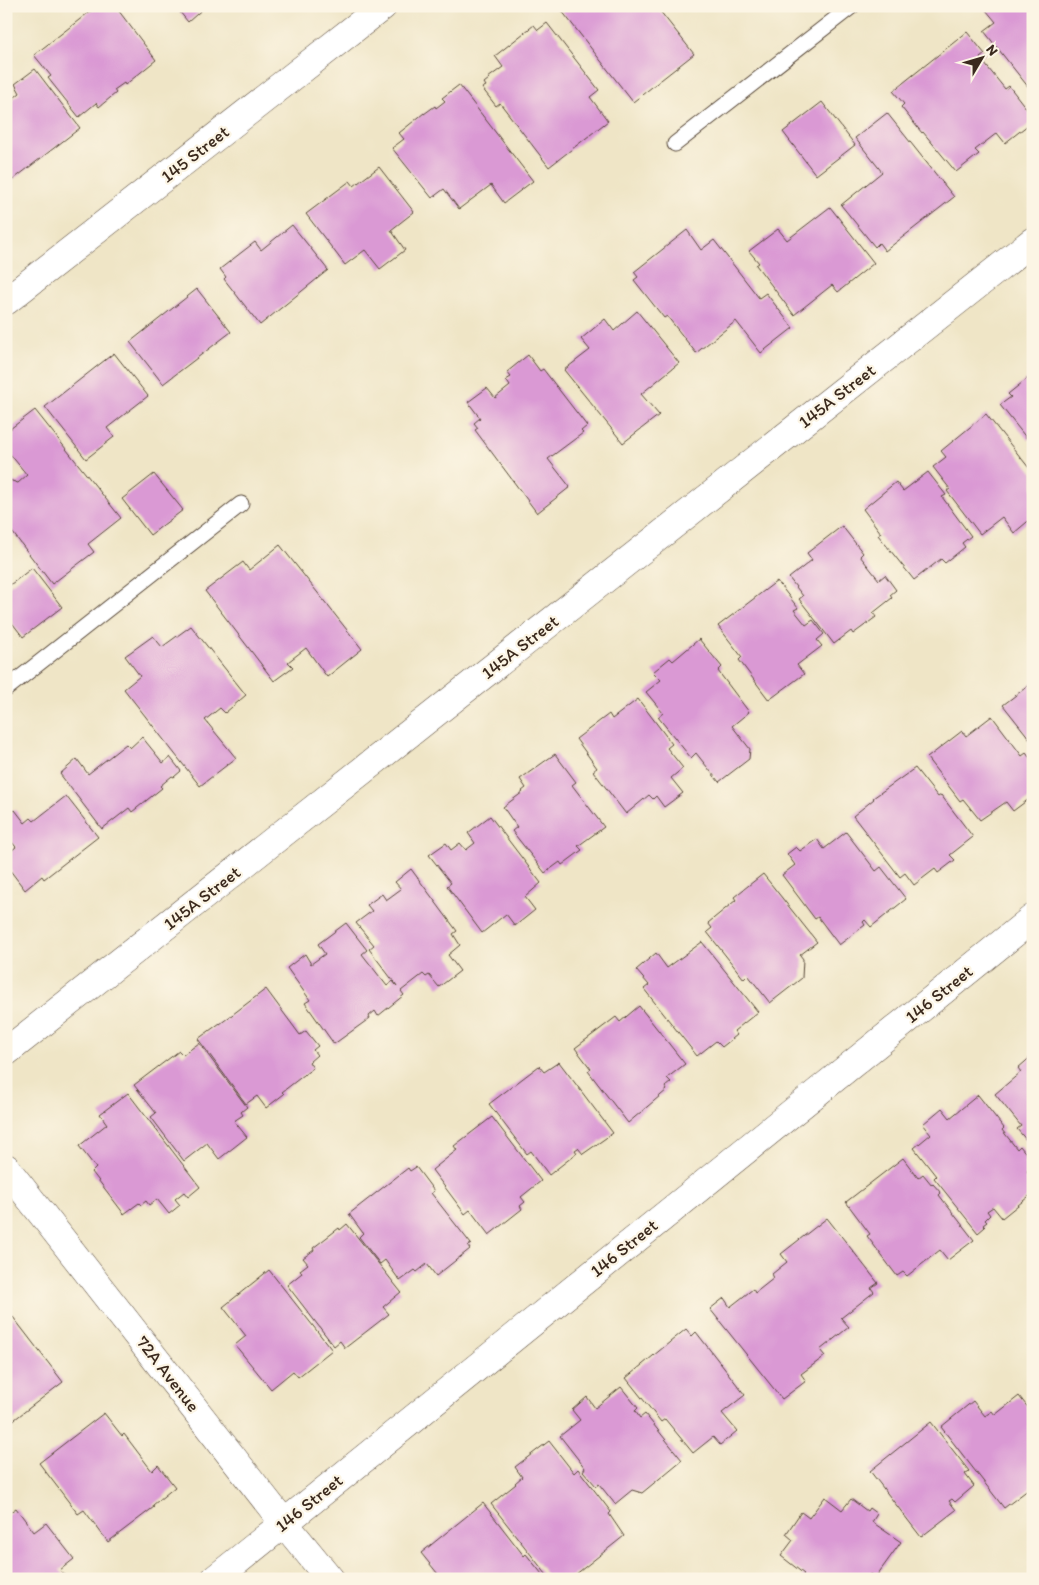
<svg xmlns="http://www.w3.org/2000/svg" width="1039" height="1585" viewBox="0 0 1039 1585" font-family="Itim,sans-serif">
<style>
.building{fill:#da99d4}
.lines{fill:none;stroke-linecap:round;stroke-linejoin:round}
.service-casing{stroke:#564637;stroke-width:17}
.minor-casing{stroke:#564637;stroke-width:29}
.service{stroke:#fff;stroke-width:15}
.minor{stroke:#fff;stroke-width:28}
.labels{text-anchor:middle;stroke-width:4.5;stroke-linejoin:round;paint-order:stroke}
.street-label{font-size:18px;fill:#3b2a1e;stroke:#fcf5e5}
</style>
<rect width="100%" height="100%" fill="#fcf5e5"/>
<filter id="ink" filterUnits="userSpaceOnUse"><feTurbulence type="fractalNoise" baseFrequency=".02" numOctaves="2"/><feDisplacementMap in="SourceGraphic" scale="10" xChannelSelector="R" yChannelSelector="G"/><feConvolveMatrix kernelMatrix="1 2 1 2 8 2 1 2 1" color-interpolation-filters="sRGB"/></filter>
<filter id="wash" filterUnits="userSpaceOnUse"><feTurbulence type="fractalNoise" baseFrequency=".0096" numOctaves="4" result="noise"/><feDisplacementMap in="SourceGraphic" scale="20" xChannelSelector="R" yChannelSelector="G"/><feGaussianBlur stdDeviation="1.12" result="paint"/><feColorMatrix in="noise" values="0 0 0 0 0 0 0 0 0 0 0 0 0 0 0 0 0 1.4 0 .05"/><feComposite in="paint" operator="in"/></filter>
<g filter="url(#wash)">
<rect width="100%" height="100%" fill="#efe5c6"/>
<g id="blocks">
<path class="building" d="M97,6h18l41,54 -31,25 -1,-2 -10,7 2,3 -17,14 -3,-4 -17,14 -31,-39 3,-2 -17,-21z
M175,6h31l-18,16z
M558,6h98l38,48 -61,48z
M991,6h42v87l-49,-62 12,-9 -10,-12z
M547,23l52,67 -9,7 18,24 -59,46 -49,-64 -4,3 -14,-18 4,-2 -2,-3 5,-4 -1,-1 15,-11 -8,-11 39,-31 4,5z
M967,32l18,22 -5,4 25,31 4,-3 24,31v4l-28,22 -8,-10 -22,17 4,4 -23,18 -33,-40 -1,1 -21,-26 3,-3 -11,-13z
M35,69l45,59 -74,57v-81l14,-11 -5,-9z
M459,85l74,96 -29,22 -13,-18 -32,24 -15,-20 -12,9 -40,-50 12,-9 -5,-6 25,-20v1l11,-8 1,2 9,-7 -3,-3z
M822,102l33,43 -39,30 -33,-43z
M887,113l67,84 -69,54 -6,-8 -4,4 -34,-42 41,-33 -27,-34z
M379,167l35,45 -23,18 14,20 -25,19 -15,-19 -20,15 -39,-51 44,-33 4,5z
M830,207l44,56 -36,29 -6,-7 -38,30 -38,-50 3,-2 -10,-12 29,-22 9,11z
M292,225l36,45 -68,55 -36,-46 2,-2 -6,-8 35,-27 6,8z
M687,230l14,20 13,-10 45,58 7,-5 27,35 -32,25 -25,-32 -40,32 -29,-37 -3,2 -30,-38 4,-3 -4,-5z
M197,289l34,43 -68,52 -33,-42z
M637,311l42,52 -38,31 18,21 -36,28 -59,-73 26,-20 -9,-11 24,-20 9,12z
M114,353l34,43 -41,32 7,9 -28,22 -41,-52z
M528,355l12,16 3,-2 44,57 -6,5 2,2 -35,26 22,28 -33,26 -62,-83 3,-2 -4,-5 6,-5 -12,-16 19,-14 8,10 15,-12 -4,-6 5,-3 -4,-5z
M1033,374v63l-5,3 -28,-35 11,-8 -3,-3z
M35,410l86,108 -33,26 6,8 -42,32 -46,-60v-45l12,4 9,-8 -21,-26v-17z
M986,414l47,59v44l-19,16 -12,-16 -22,17 -33,-43 3,-2 -17,-22 13,-10 -5,-6z
M928,472l18,23 -4,2 29,39 -9,7 3,4 -20,16 -4,-4 -27,21 -36,-45 3,-2 -18,-24 33,-27 7,9z
M154,474l29,36 -33,25 -28,-36z
M842,526l21,27 -3,3 19,24 6,-5 11,15 -6,5 2,3 -19,15 3,4 -23,17 -2,-3 -17,13 -35,-45 4,-3 -14,-18 23,-18 -5,-7z
M280,545l82,104 -35,28 -21,-29 -18,14 5,5 -19,14 -69,-90 38,-29 6,8z
M32,568l30,39 -39,30 -17,-22v-27z
M777,581l21,27 -4,2 12,15 7,-5 11,14 -7,6 5,6 -25,19 7,9 -35,26 -30,-40 3,-3 -24,-31z
M191,626l55,69 -21,18 -5,-5 -15,12 31,38 -36,28 -76,-97 16,-13 -15,-20 28,-20 9,11z
M699,639l23,28 -4,4 31,41 -17,14 18,23 -1,10 -30,23 -23,-29 -5,5 -33,-41 5,-4 -17,-21 15,-12 -8,-8 17,-14 3,3z
M1033,682v61l-30,-38z
M638,699l34,45 -5,4 16,20 -12,10 12,15 -19,14 -8,-11 -3,3 -4,-4 -23,19 -33,-43 4,-3 -21,-29 33,-25 3,5z
M992,716l30,40 4,-3 7,9v34l-20,15 -7,-9 -26,18 -17,-21 -3,2 -33,-43 35,-27 4,5z
M142,737l21,26 7,-6 11,14 -7,6 -2,-1 -12,10 2,2 -30,24 -3,-4 -27,21 -42,-55 17,-15 11,15 38,-30 4,4z
M555,754l21,28 -4,3 32,42 -26,19 4,4 -20,15 -2,-3 -15,11 -33,-42 5,-4 -14,-20 20,-15 -1,-1 4,-3 -6,-9z
M915,768l23,29 3,-2 32,42 -23,18 5,5 -17,13 -3,-4 -21,16 -9,-12 -5,4 -47,-61 21,-17 -1,-1z
M66,796l32,41 -54,42 -2,-3 -17,14 -19,-25v-10l10,-8 -10,-12v-19l9,-6 10,13 6,-5 3,3z
M490,816l51,67 -16,14 10,13 -20,16 -9,-12 -24,19 -35,-47 4,-3 -22,-28 17,-12 5,7 9,-7 6,7 9,-7 -7,-10z
M846,832l30,39 5,-4 25,32 -35,28 -6,-7 -2,2 2,3 -26,20 -21,-28 -3,2 -33,-44 13,-10 -8,-11 9,-7 4,4 17,-12 7,10z
M411,869l46,62 -4,3 7,11 -12,10 12,16 -21,16 -10,-12 -3,2 -3,-3 -22,17 3,4 -26,21 -3,-5 -6,5 1,2 -36,26 -29,-41 5,-3 -23,-32 18,-14 6,10 14,-10 -7,-10 28,-21 21,27 -5,4 25,32 6,-5 4,5 -28,-37 5,-4 -18,-22 16,-12 -5,-6 15,-11 4,6 15,-11 -6,-7z
M763,874l54,68 -17,13 3,4 -1,19 -32,25 -22,-28 -4,4 -37,-47 5,-4 -4,-5 28,-23 -2,-3z
M702,942l56,70 -24,19 3,4 -15,12 -6,-6 -19,15 -53,-67 5,-4 -13,-15 20,-17 11,15z
M266,989l34,46 6,-4 12,15 -5,4 4,5 -8,7 4,6 -31,24 2,2 -18,14 -9,-12 -11,8 -48,-65 22,-16v1z
M639,1006l46,58 -18,14 4,4 -6,5 2,3 -39,33 -40,-52 3,-2 -16,-21 41,-31 4,5z
M199,1043l48,64 -6,5 2,3 -9,6 13,16 -28,22 -12,-16 -23,18 -33,-44 5,-4 -22,-28 45,-34 4,4z
M1033,1055v93l-16,-19 4,-3 -26,-32 26,-22 -3,-4z
M559,1062l54,71 -30,21 -5,-6 -3,2 2,3 -28,22 -18,-24 -4,3 -38,-50 50,-38 5,6z
M128,1093l72,94 -12,10 -4,-5 -9,7 5,6 -11,9 -12,-15 -8,6 -3,-4 -5,4 -2,-2 -15,11 -32,-42 4,-4 -17,-22 28,-22 -7,-10z
M978,1095l26,33 -2,2 15,19 3,-3 13,16v5l-6,4 6,7v15l-31,25 -9,-11 -6,4 3,4 -5,5 2,2 -4,3 2,2 -7,6 -44,-55 2,-2 -22,-28 17,-14 -8,-10 19,-16 8,10z
M492,1117l49,64 -20,16 4,5 -5,4 2,3 -33,26 -19,-25 -5,4 -33,-44 25,-20 -3,-4z
M903,1158l15,20 5,-4 9,11 1,-1 8,9 -2,2 35,45 -26,20 -8,-10 -33,26 -4,-4 -6,4 -30,-40 3,-2 -24,-32z
M416,1167l18,24 -3,2 40,51 -3,2 2,3 -34,27 -9,-12 -10,8 -2,-2 -15,11 -15,-21 -5,4 -21,-27 4,-4 -14,-19 59,-46 2,3z
M827,1218l51,65 -7,5 3,4 -33,26 8,9 -29,23 5,6 -24,18 5,7 -24,18 -72,-90 14,-11 6,9 23,-18 2,4 19,-15 -2,-4 15,-12 -6,-8z
M347,1224l54,68 -18,15 6,7 -44,34 -5,-7 -6,5 -47,-61 15,-12 -2,-3 8,-6 -5,-6 11,-8 -1,-2 26,-20 1,2z
M269,1270l63,80 -34,27 -5,-6 -22,18 -36,-44 11,-9 -23,-29z
M13,1317l50,65 -57,44v-104z
M686,1329l6,7 4,-4 49,63 -23,18 15,18 -17,14 -7,-8 -20,16 -28,-34 -4,3 -35,-44z
M1033,1375v16l-6,-7 5,-3 -2,-3z
M621,1387l17,21 -3,3 5,7 5,-4 37,46 -40,33 -10,-3 -17,14 -16,-20 -3,2 -13,-15 2,-3 -25,-32 20,-16 -8,-10 15,-13 8,11z
M1019,1396l14,18v72l-29,22 -63,-81 32,-26 12,15 7,-5 3,4z
M104,1413l18,23 2,-2 28,37 6,-6 17,22 -22,18 1,2 -46,35 -24,-32 -6,4 -39,-51z
M931,1422l38,49 -4,3 9,12 -19,16 -3,-3 -3,2 7,9 -35,27 -51,-66z
M549,1441l25,32 4,-4 33,43 -2,2 15,22 -54,43h-20l-59,-75 25,-20 -1,-1 7,-6 -7,-10z
M825,1497l17,13 9,-11 16,12 2,-3 8,6 -5,8 29,20 -26,36 -5,-4 -3,5h-66l3,-5 -23,-18 12,-16 -7,-6 15,-22 8,6z
M483,1503l41,53 2,-2 20,25h-104l-21,-26z
M16,1508l18,24 12,-9 28,36 -14,11 5,6 -3,3h-56v-64z"/>
</g>
</g>
<g filter="url(#ink)">
<use href="#blocks" fill-opacity="0" stroke="#564637" stroke-width="1"/>
<g class="lines">
<g class="service-casing">
<path id="service" d="M675,144l177,-138
M6,689l235,-185"/>
</g>
<g class="minor-casing">
<path id="minor" d="M6,301l377,-295
M6,1052l1027,-811
M6,1168l278,355 46,56
M215,1579l818,-661"/>
</g>
<use href="#service" class="service"/>
<use href="#minor" class="minor"/>
</g>
</g>
<g class="labels">
<g class="street-label">
<text transform="translate(195 154) rotate(-38)" y="6">145 Street</text>
<text transform="translate(837 396) rotate(-38)" y="6">145A Street</text>
<text transform="translate(520 647) rotate(-38)" y="6">145A Street</text>
<text transform="translate(202 898) rotate(-38)" y="6">145A Street</text>
<text transform="translate(939 994) rotate(-39)" y="6">146 Street</text>
<text transform="translate(624 1248) rotate(-39)" y="6">146 Street</text>
<text transform="translate(168 1374) rotate(52)" y="6">72A Avenue</text>
<text transform="translate(309 1503) rotate(-39)" y="6">146 Street</text>
</g>
</g>
<rect width="1039" height="1585" fill="none" stroke="#fcf5e5" stroke-width="25"/>
<g transform="translate(982 58) rotate(52)" stroke="#fcf5e5" stroke-width="4" paint-order="stroke">
<path d="M0-4L9 19L0 12L-9 19Z" fill="#3b2a1e"/>
<text y="-8" font-size="14" font-weight="bold" text-anchor="middle" fill="#3b2a1e">N</text>
</g>
</svg>
